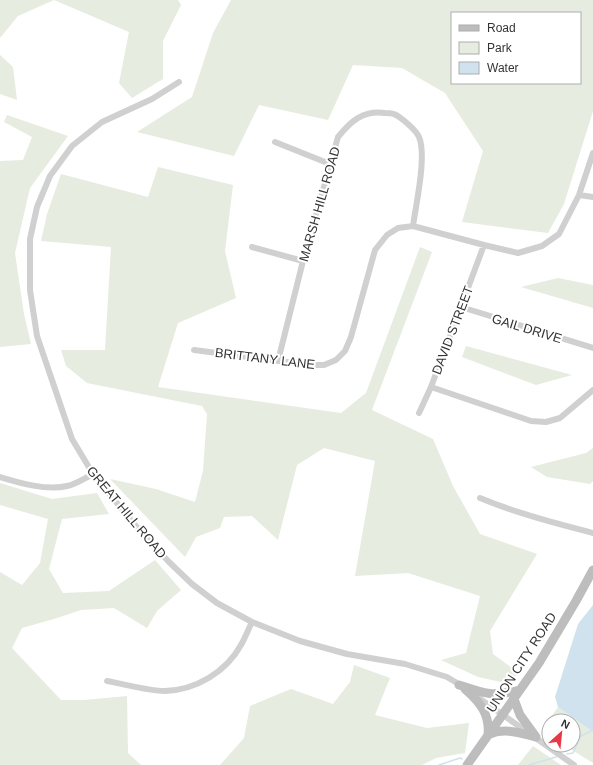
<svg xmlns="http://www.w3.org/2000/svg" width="593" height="765" viewBox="0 0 593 765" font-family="Arial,sans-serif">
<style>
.green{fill:#e6ecdf;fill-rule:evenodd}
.water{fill:#cfe2ee}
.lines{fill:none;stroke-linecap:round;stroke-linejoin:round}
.stream{stroke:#cfe2ee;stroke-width:1.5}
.minor{stroke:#d0d0d0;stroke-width:6}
.secondary{stroke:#bdbdbd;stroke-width:9}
.labels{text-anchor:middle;stroke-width:4;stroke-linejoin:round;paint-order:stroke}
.street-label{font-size:13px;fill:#333;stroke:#fff}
</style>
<rect width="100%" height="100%" fill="#fff"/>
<path class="green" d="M0,0h178l3,5 -18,36v38l-31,19 -13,-15 10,-51 -75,-32 -36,16 -18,22z
M231,0h362v111l-29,93 -16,29 -86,-11 21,-71 -38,-58 -43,-25 -49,-3 -25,55 -69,-15 -25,51 -97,-24 55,-35 21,-64zM452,13h128v70h-128z
M0,55l13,12 4,33 -17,-6z
M7,115l61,21 -38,52 -15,65 9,61 7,30 -31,3v-186l23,-1 9,-23 -28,-15z
M158,167l75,18 -8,66 11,47 -58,25 -20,64 183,26 25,-20 54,-146 12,5 -60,158 61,29 20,47 27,48 57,20 -47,77 3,23 27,20 -19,8 -23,-5 -37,-17 25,-7 14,-57 -72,-23 -53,3 20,-115 -51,-13 -27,17 -19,75 -26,-24 -28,1 -4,11 -24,9 -11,20 -75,-78 46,10 39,13 8,-31 4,-57 -5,-8 -115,-23 -21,-17 -5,-16h44l6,-103 -70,-6 6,-27 14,-40 87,23z
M558,278l35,7v23l-72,-21z
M466,346l106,29 -36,10 -74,-28z
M593,448v33l-3,3 -43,-7 -16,-10 55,-14z
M0,483l52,16 45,-6 12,21 -47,5 -13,50 14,24 46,-2 46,-31 26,30 -24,21 -10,17 -33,-20 -33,2 -27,9 -32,9 -10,20 49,52h23l43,-4 1,57 13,12h-141v-193l22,13 18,-22 8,-44 -48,-14z
M354,665l36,13 -15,37 52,13 42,-5 -4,30 -29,5 -14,7h-202l24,-27 6,-32 41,-17 42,15 17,-22z
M558,707l35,25v31l-29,-18h9v-24h-24v14l-7,-5z
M533,746l28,19h-43z"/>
<path class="water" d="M593,605v127l-35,-25 -3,-10 23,-73z"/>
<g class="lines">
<path class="stream" d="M567,754l6,-1 8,-17 10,-5
M439,765l21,-7 2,1
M529,765l27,-8"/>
<path class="minor" d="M179,82l-27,17 -50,23 -30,24 -22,30 -13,31 -7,32v51l7,46 35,103 21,35 47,57 29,31 23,22 25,19 35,19 48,19 47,13 58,10 42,13 15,9
M275,142l55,22
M579,195l14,2
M252,247l51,14
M461,307l132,41
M194,350l117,15h13l12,-5 9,-9 6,-14 24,-87 12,-15 11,-7 15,-2 71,19 34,8 24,-7 17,-12 20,-39 14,-42
M278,361l25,-100 35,-124c13,-16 25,-27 47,-24 3,0 6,0 9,1 7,3 22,16 25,23 8,19 -3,67 -6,89
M431,387l100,34 15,1 14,-4 33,-28
M419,413l12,-26 53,-142
M0,477c20,6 47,14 67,9 9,-2 18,-8 26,-12
M480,498c36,15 75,25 113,35
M107,681c17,3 41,10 58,10 31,-1 61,-19 76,-46 4,-7 7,-15 11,-23
M476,696l98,69"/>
<path class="secondary" d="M459,685c26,9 33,12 61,5
M465,689c15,13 25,25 23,46
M514,699l6,16 16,22
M488,735c16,-8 32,-2 48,2
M467,765l72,-102 37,-62 17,-31"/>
</g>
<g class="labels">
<g class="street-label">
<text transform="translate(319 204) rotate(-74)" y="5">MARSH HILL ROAD</text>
<text transform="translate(527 328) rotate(17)" y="5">GAIL DRIVE</text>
<text transform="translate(452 330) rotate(-69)" y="5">DAVID STREET</text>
<text transform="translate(265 358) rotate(7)" y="5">BRITTANY LANE</text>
<text transform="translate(127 512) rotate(50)" y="5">GREAT HILL ROAD</text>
<text transform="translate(521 662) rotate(-57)" y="5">UNION CITY ROAD</text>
</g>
</g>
<rect x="451" y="12" width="130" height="72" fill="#ffffff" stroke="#adadad"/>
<rect x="459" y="25" width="20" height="6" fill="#bdbdbd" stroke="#adadad"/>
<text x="487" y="32" font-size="12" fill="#333333">Road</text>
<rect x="459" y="42" width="20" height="12" fill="#e6ecdf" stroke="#adadad"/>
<text x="487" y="52" font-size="12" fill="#333333">Park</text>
<rect x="459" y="62" width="20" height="12" fill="#cfe2ee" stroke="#adadad"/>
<text x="487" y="72" font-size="12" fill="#333333">Water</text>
<g transform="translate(561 733) rotate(27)"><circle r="19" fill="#ffffff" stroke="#adadad"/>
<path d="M0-3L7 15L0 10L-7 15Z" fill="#e63946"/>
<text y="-6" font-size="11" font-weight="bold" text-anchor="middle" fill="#333333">N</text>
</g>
</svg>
